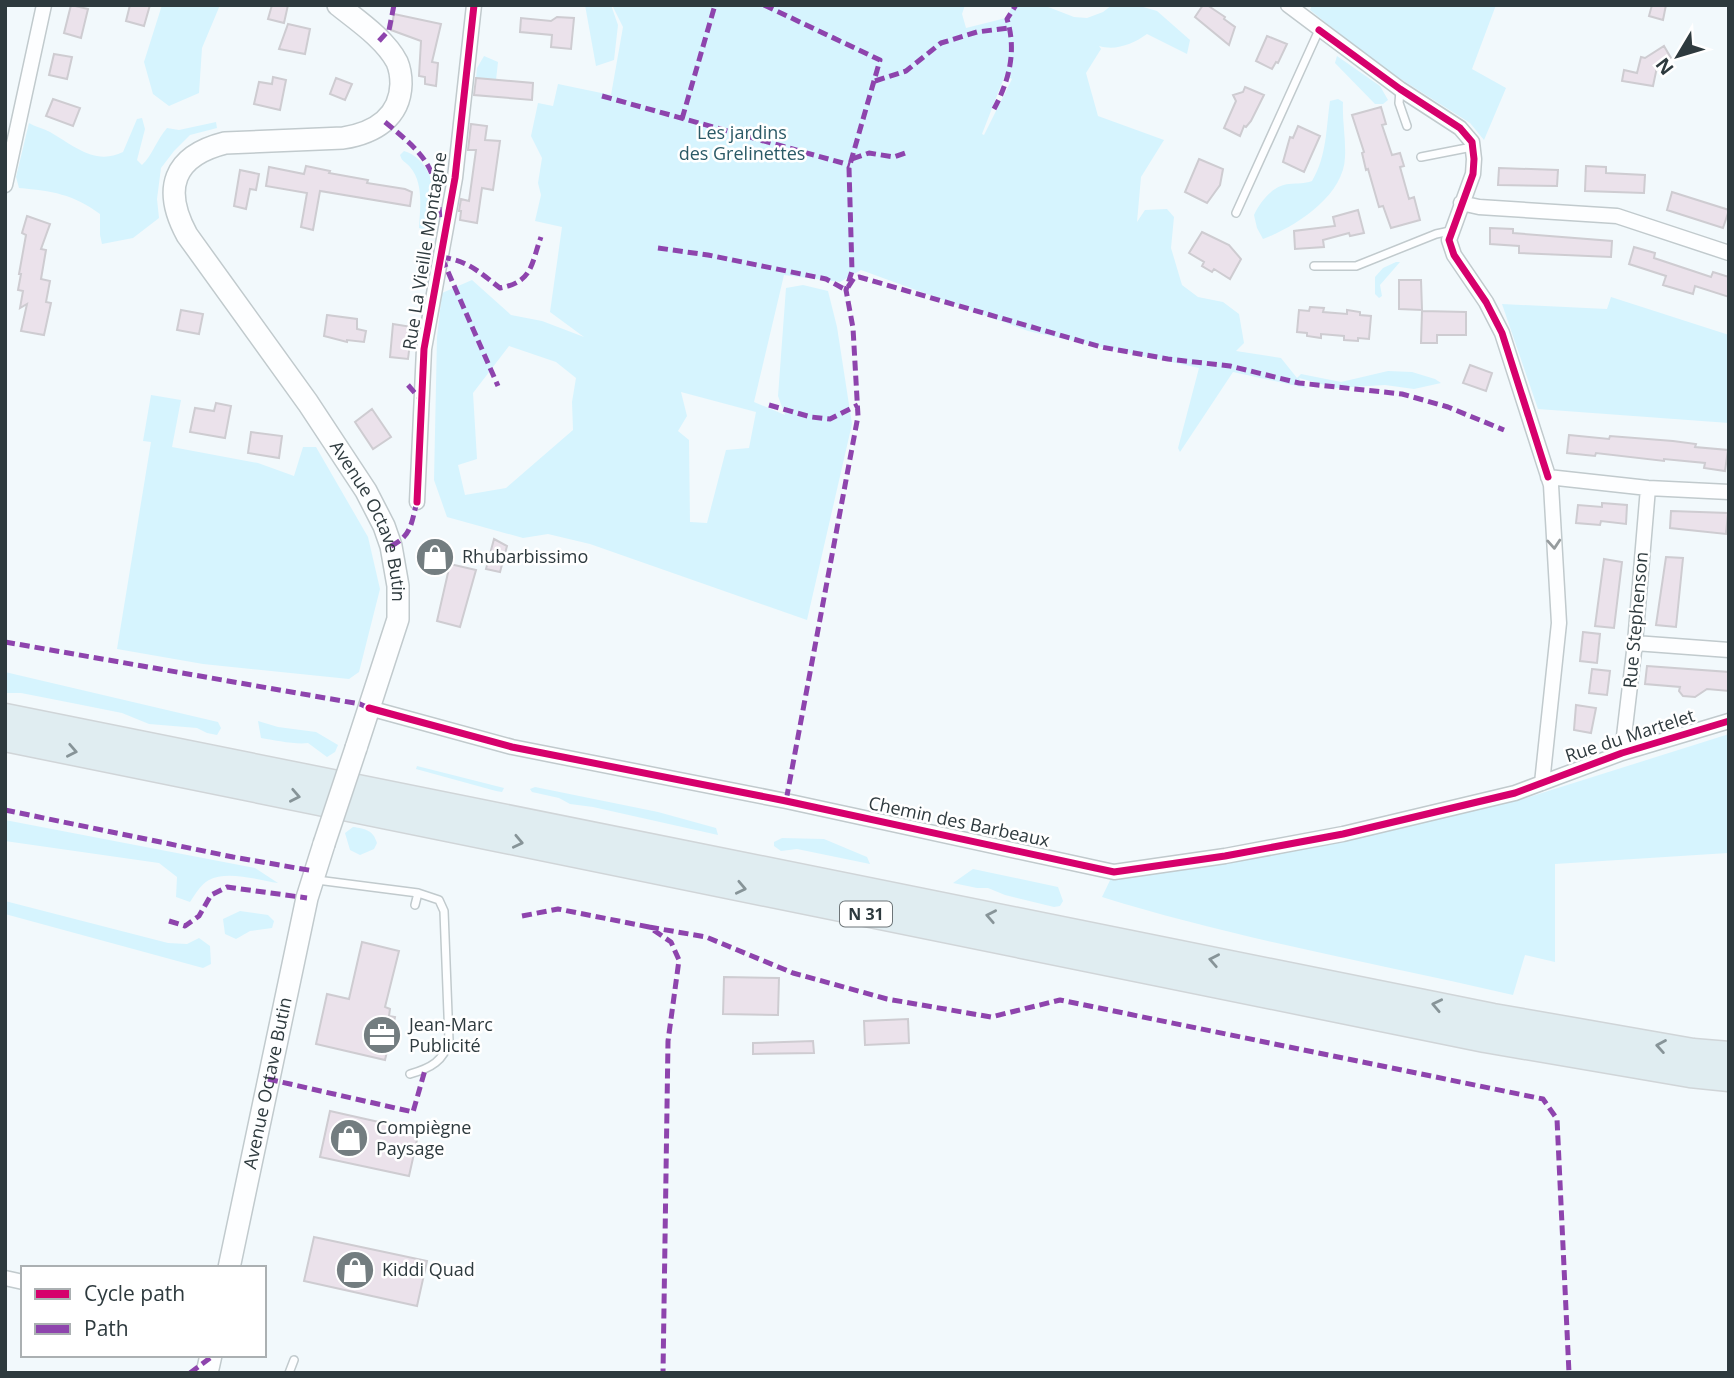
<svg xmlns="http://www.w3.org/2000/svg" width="1734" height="1378" viewBox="0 0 1734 1378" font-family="'Open Sans',sans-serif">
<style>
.green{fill:#d6f4fe;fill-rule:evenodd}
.building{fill:#ebe2eb;stroke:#ceccd1;stroke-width:2}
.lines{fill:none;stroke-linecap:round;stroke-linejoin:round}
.lane-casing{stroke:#c1cacd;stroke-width:10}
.street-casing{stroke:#c1cacd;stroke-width:17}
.secondary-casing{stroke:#c1cacd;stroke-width:24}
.highway-casing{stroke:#d0d5d8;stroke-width:29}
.lane{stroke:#fdfeff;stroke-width:7}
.street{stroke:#fdfeff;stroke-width:14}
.secondary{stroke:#fdfeff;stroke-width:21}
.highway{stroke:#e0edf1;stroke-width:26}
.secondary-bridge-casing{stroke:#c1cacd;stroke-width:24;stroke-linecap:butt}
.secondary-bridge{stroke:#fdfeff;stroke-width:21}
.quiet{stroke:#8e44ad;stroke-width:5;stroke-dasharray:10 5;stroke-linecap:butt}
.cycleway-casing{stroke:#fff;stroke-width:11}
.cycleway{stroke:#d6006c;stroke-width:7}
.oneway{stroke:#969c9e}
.oneway2{stroke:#879498}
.labels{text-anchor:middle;stroke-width:5;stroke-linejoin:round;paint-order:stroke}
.shield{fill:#fff;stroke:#6d7578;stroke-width:2}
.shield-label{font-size:16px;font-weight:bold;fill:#2e3a3e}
.park-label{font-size:18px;fill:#2b5a67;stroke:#fff}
.street-label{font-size:18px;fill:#2e3a3e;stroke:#fff}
.poi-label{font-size:18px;fill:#2e3a3e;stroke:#fff;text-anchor:start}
</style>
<rect width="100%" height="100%" fill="#f2f9fc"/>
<path class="green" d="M162,5h58l-18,43 -3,45 -30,13 -16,-12 -9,-32z
M585,5h26l7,20 -4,35 -18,6z
M612,5h353l-3,9 4,14 40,-10 7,-13h30l31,12 13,1 16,-6 9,-7h24l21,6 33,29 -3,14 -40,-20c-14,10 -31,17 -48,12l2,3 -15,24 12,43 66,24 -23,37 -4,45 8,-12 22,-1 7,8 -3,31 11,37 16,12 25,5 16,12 5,29 -8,8 45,7 16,20 4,-4 40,8 47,-11 24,1 23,7 6,4 -27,6 -29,-4 -49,3 -37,-10 7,10 -73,-16 -53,80 -2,-4 21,-80 -171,-37 -167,-61 -21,12 -56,-7 -30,127 31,13 -7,-19 8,-108 17,-3 25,6 9,36 15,97 -45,196 -217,-76 -42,-10 -25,4 -76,-21 -13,-37 3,-143 5,-44 30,-13 39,35 31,6 42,16 -34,-25 12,-85 -27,-6 6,-26 -3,-12 4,-25 -11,-22 7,-33 15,3 5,-22 53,11 12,-68zM1005,75l7,4 -28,56 -2,-1zM509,346l47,16 20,16 -4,24 1,28 -67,58 -41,7 -7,-30 19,-6 -4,-66zM681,392l75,20 -7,36 -23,2 -19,73 -17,-1 -1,-82 -11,-9 9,-15z
M1312,5h184l-24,64 34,19 -22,52 -14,-17 -93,-59 -67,-54z
M484,56l14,6 -2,18 -20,-2 1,-10z
M1337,56l43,30 8,14 -5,4h-8l-40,-41z
M1338,99l5,3c-1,18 3,37 2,55 -1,39 -50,70 -82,82l-6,-11 -3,-13c6,-13 19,-30 35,-31 9,-1 15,0 23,-3 15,-25 14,-53 18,-80z
M142,118l3,11 -8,31 5,5c10,-9 15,-26 25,-37l12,2 37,-8 1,6 -27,7 -16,16 -13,17 -4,31 2,19 -26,20 -31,6 -2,-9v-21c-27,-20 -48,-23 -81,-26l-3,-11 13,-54c6,4 14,5 21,9 23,13 45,34 73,20l14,-33z
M404,151c32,10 35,53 29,80l-14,-3c1,-19 5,-45 -9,-61 -4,-5 -8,-5 -10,-12z
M1396,262h4l-20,23 2,11 -3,2 -4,-4v-17l8,-9z
M1611,297l118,38v88l-191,-14 -36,-105 105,5z
M151,395l30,5 -9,47 86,16 36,13 9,-29h13l52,90 12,52 -21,83 -10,7 -146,-15 -86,-15 34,-207 -8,-1z
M5,672l213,50 3,6 -4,7 -10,-2 -10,-5 -48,-4 -27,-11 -50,-10 -51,-10h-16z
M258,721l20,6 38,5 22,13 -3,7 -8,5 -19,-14c-11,2 -35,-3 -47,-5z
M1729,734l-1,119 -173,11v98l-30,-7 -12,40c-137,-32 -276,-56 -411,-98l12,-25 111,-16 301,-58z
M417,766l87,22 -2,4 -6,-1 -80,-22z
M535,787l123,25 58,16 2,7 -125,-28 -23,-3 -11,-6 -27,-6 -2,-3z
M5,820l250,48 23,15c-20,-3 -51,-13 -69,-3 -9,5 -14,15 -19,22l-14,-5 1,-20 -18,-14 -154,-22z
M353,827c13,2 20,3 24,16l-3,6 -14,6 -10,-5 -5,-17z
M782,838l42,1 43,18 3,7 -73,-15 -16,2 -7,-5v-4z
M973,869l85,18 5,14 -3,5 -6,1 -49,-12 -17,-7h-11l-24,-5z
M5,901l163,42 19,1 12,-6 11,8 1,18 -8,4 -198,-54z
M240,911l28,4 6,6 -2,7 -22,3 -14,8 -11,-5 -2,-15z"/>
<path class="building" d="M71,5l17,4 -7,29 -17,-5z
M130,5h20l-6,21 -18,-5z
M272,5h16l-4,18 -16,-4z
M1203,5h4l18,12 -1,2 11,8 -6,18 -34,-28z
M1652,5h14l-3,15 -14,-4z
M394,14l47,10 -9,38 6,1 -2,23 -11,-2v-7l-6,-1 2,-35 -30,-11z
M557,17l17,1 -3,31 -20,-2 1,-12 -32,-3 1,-14 30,3z
M288,24l22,5 -5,25 -26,-5z
M1267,36l20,8 -9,19 -2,-1 -4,7 -16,-8z
M1664,46l7,12 -14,9 -4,19 -31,-5 2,-11 13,3 4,-16 4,1z
M54,54l18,3 -5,22 -18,-4z
M273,77l13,3 -6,30 -26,-6 5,-22 13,2z
M336,78l16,6 -7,16 -15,-6z
M476,78l57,5 -1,17 -58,-5z
M1245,87l19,8 -13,26 -5,6 -2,-1 -4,10 -16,-8 12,-27 -3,-6 10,-3z
M53,99l27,9 -7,18 -27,-10z
M1381,107l5,17 -4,1 10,30 8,-2 4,13 -4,1 9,32 5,-2 6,23 -29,8 -8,-22 -4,1 -11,-38 -2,1 -4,-17 2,-1 -12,-37z
M471,124l16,2 -2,14 15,1 -7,49 -11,-2 -5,35 -17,-3 1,-9h-2l2,-12 8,2 7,-51h-8z
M1298,126l22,10 -16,36 -21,-10 7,-25 3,1z
M1199,159l24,10 -3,16 -13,18 -22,-11z
M306,166l24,5 -1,2 39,7 -1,3 38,6 7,3 -2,14 -90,-15 -7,39 -12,-3 6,-34 -41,-7 3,-19 35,7z
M1586,166l20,1v6l39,2 -1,18 -59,-2z
M1499,168l59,2 -1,16 -59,-1z
M240,170l19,4 -3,16 -6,-1 -4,20 -12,-3z
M1672,192l57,18 -6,18 -56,-18z
M1358,210l6,23 -14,3 -1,-3 -26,7 1,7 -29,2 -1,-18 41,-5 -2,-9z
M27,216l23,8 -9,25 5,1 -5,29 9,2 -4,21 5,1 -7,32 -23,-4 6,-27 -7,4 3,-17 -5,-1 3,-16h-2l7,-39 -4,-2z
M1490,228l23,1v4l99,8 -1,16 -92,-4v-7l-29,-2z
M1202,232l27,13 12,14 -11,20 -16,-10 -2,3 -10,-6 2,-4 -15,-9z
M1634,247l21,6 -1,5 57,19 2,-5 16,5v20l-34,-11 -2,8 -30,-9 3,-9 -37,-12z
M1399,280h22l1,30 -23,-1z
M1310,307l14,1 -1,4 24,2v-4l13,2v3l11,1 -2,23 -11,-1v3l-14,-1v-4l-23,-2v4l-14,-2v-3l-10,-1 2,-22 10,1z
M181,310l22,4 -4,20 -22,-4z
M1422,311l44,1v23h-29v8h-16z
M327,315l30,4v10l9,2 -2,11 -17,-2v2l-23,-6z
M393,324l19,3 -4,32 -18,-2z
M1470,365l22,8 -6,18 -23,-8z
M216,403l15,3 -6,32 -35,-6 5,-24 19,3z
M372,409l19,28 -18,12 -18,-27z
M251,432l31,4 -3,22 -31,-5z
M1569,435l40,4 1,-3 63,5 23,3 -1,3 33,3 -3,21 -21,-3 1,-5 -41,-4v2l-68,-8 -1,3 -28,-3z
M1602,503l25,2 -1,19 -25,-3 -1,4 -24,-2 2,-18 24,2z
M1671,511l57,2 -2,21 -56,-6z
M494,539l13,7 -7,26 -14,-3z
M1666,557l17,1 -7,69 -20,-2z
M1604,559l18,3 -8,66 -19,-2z
M450,564l26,6 -16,57 -23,-6z
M1583,632l17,2 -3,29 -17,-2z
M1647,666l82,6v19l-22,-2 -12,8 -12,-1 -4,-5 1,-4 -35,-3z
M1592,669l18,2 -3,24 -18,-2z
M1576,705l20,3 -5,25 -17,-3z
M362,942l37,9 -14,56 5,2 -1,7 6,1 -10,43 -69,-16 11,-50 22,5z
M724,977l55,1 -1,37 -55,-1z
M908,1019l1,24 -44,2 -1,-24z
M813,1041l1,12 -61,1v-11z
M330,1111l89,20 -10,45 -89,-19z
M314,1237l113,24 -10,45 -113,-25z"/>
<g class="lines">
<g class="lane-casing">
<path id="lane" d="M1400,90l-1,13 8,23
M1421,157l51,-10
M1236,213l83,-183
M1314,266h42l80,-32 14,-3
M317,880l101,13 21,7 5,11 5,129c-5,21 -18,28 -39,34
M415,905l3,-12
M289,1373l5,-13"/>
</g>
<g class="street-casing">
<path id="street" d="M1288,5l112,84 60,39 12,14 2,17 -1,15 -24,66 5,15 32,47 16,31 49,152 8,138 -17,160
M5,185l39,-180
M1461,203l18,4 138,9 112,37
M1548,477l100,11 81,4
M417,502l7,-153 31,-171 19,-173
M1635,643l94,7
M369,708l143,39 274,54 328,71 111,-16 118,-22 172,-41 107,-40 107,-32
M1622,753l13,-110 13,-155
M5,1278l18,4"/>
</g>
<g class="secondary-casing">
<g id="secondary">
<path id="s1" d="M338,5c20,16 47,34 59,57 3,7 4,15 4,22 -1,34 -27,49 -58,54l-118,5c-52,13 -63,46 -38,92l121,168 58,88 18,35 7,20 7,40v33l-42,129"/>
<path id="s2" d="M229,1268l78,-370 17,-54"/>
<path d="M207,1373l4,-18"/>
</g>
</g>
<g class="highway-casing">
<path id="highway" d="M5,717l1488,300 200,35 36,3
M5,738l1480,301 205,35 39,4"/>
</g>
<use href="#lane" class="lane"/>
<use href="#street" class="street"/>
<use href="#secondary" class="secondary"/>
<use href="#highway" class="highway"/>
<g class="secondary-bridge-casing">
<path id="secondary-bridge" d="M324,844l32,-96"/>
</g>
<use href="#secondary-bridge" class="secondary-bridge"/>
<path class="quiet" d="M764,5l116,55 -31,108 3,103 -6,19 7,38 5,88 -72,385
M379,41l10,-11 5,-25
M875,81l31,-10 35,-28 36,-11 32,-4
M602,96l248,69
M994,109c15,-28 23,-58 13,-90l9,-14
M682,119l33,-114
M385,122c41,34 52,44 55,99
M852,159l17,-6 25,4 14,-5
M658,248l50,7 118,24 20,11
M441,257c28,4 38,15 59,31 33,-6 31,-24 41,-51
M442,258l56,128
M848,287l6,-9 5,-1 242,70 67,12 62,7 69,17 103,11 46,13 56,23
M408,385l14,16
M769,405l42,12 19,2 28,-14
M391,546c21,-10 20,-23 26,-44
M5,642l355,62 9,4
M5,810l228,47 81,14
M522,916l36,-7 91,18 22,15 8,18 -11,81 -5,332
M169,921l16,5 14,-10 12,-21 16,-8 80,11
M649,927l57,10 87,36 94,26 104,18 69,-17 483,99 14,20 12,254
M268,1079l145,33 12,-42
M190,1373l20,-15"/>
<g class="cycleway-casing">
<path id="cycleway" d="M1319,30l81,59 60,39 12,14 2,17 -1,15 -24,66 5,15 32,47 16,31 46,144
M417,502l7,-153 31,-171 19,-173
M369,708l143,39 274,54 328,71 111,-16 118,-22 172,-41 107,-40 107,-32"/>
</g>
<use href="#cycleway" class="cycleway"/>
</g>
<defs><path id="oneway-chevron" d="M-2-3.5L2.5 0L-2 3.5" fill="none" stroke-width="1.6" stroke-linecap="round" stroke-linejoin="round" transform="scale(1.75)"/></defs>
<use class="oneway" href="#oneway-chevron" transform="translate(1554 544) rotate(86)"/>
<g class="oneway2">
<use href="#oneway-chevron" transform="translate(72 751) rotate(11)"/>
<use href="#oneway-chevron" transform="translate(295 796) rotate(11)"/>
<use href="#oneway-chevron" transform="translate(518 842) rotate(12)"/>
<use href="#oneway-chevron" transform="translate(741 888) rotate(12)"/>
<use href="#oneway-chevron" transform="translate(991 916) rotate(-169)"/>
<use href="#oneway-chevron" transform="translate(1214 960) rotate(-169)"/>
<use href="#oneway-chevron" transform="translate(1437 1005) rotate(-168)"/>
<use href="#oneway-chevron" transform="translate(1661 1046) rotate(-170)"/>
</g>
<defs>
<g id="shop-disc" transform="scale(2.0125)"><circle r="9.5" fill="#737d80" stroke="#fff"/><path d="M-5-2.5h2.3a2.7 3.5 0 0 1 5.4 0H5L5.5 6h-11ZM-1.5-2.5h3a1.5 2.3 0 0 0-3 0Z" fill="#fff"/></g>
<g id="office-disc" transform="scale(2.0125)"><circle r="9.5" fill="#737d80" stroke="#fff"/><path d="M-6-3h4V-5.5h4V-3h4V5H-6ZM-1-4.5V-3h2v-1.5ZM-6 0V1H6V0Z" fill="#fff"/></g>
</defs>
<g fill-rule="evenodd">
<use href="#shop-disc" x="435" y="557"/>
<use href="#office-disc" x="382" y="1035"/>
<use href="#shop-disc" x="349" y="1138"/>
<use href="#shop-disc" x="355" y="1270"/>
</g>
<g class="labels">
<rect class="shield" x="840" y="901.5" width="52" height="25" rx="5"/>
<g class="shield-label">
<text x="866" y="920">N 31</text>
</g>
<g class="park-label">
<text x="742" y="139">Les jardins<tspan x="742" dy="21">des Grelinettes</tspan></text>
</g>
<g class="street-label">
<text transform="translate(425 251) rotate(-81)" y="6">Rue La Vieille Montagne</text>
<text dy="6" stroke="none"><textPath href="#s1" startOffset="774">Avenue Octave Butin</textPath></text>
<text transform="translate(1636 620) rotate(-85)" y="6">Rue Stephenson</text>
<text transform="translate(1630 736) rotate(-18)" y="6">Rue du Martelet</text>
<text transform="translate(959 822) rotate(12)" y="6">Chemin des Barbeaux</text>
<text dy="6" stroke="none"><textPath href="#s2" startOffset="189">Avenue Octave Butin</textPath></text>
</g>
<g class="poi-label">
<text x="462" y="563">Rhubarbissimo</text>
<text x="409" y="1031">Jean-Marc<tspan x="409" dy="21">Publicité</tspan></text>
<text x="376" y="1134">Compiègne<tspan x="376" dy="21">Paysage</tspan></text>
<text x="382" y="1276">Kiddi Quad</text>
</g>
</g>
<rect width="1734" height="1378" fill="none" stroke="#2e3a3e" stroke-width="14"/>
<rect x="21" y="1266" width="245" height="91" fill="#ffffff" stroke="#abb0b2" stroke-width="2"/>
<rect x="35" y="1289" width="35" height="10" fill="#d6006c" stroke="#abb0b2" stroke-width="2"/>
<text x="84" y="1301" font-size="21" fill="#2e3a3e">Cycle path</text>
<rect x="35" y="1324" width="35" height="10" fill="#8e44ad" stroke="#abb0b2" stroke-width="2"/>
<text x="84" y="1336" font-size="21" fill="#2e3a3e">Path</text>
<g transform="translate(1678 56) rotate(232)" stroke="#ffffff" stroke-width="5" paint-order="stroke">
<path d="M0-5L12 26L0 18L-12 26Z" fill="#2e3a3e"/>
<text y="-10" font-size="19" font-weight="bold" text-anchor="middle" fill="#2e3a3e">N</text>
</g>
</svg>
